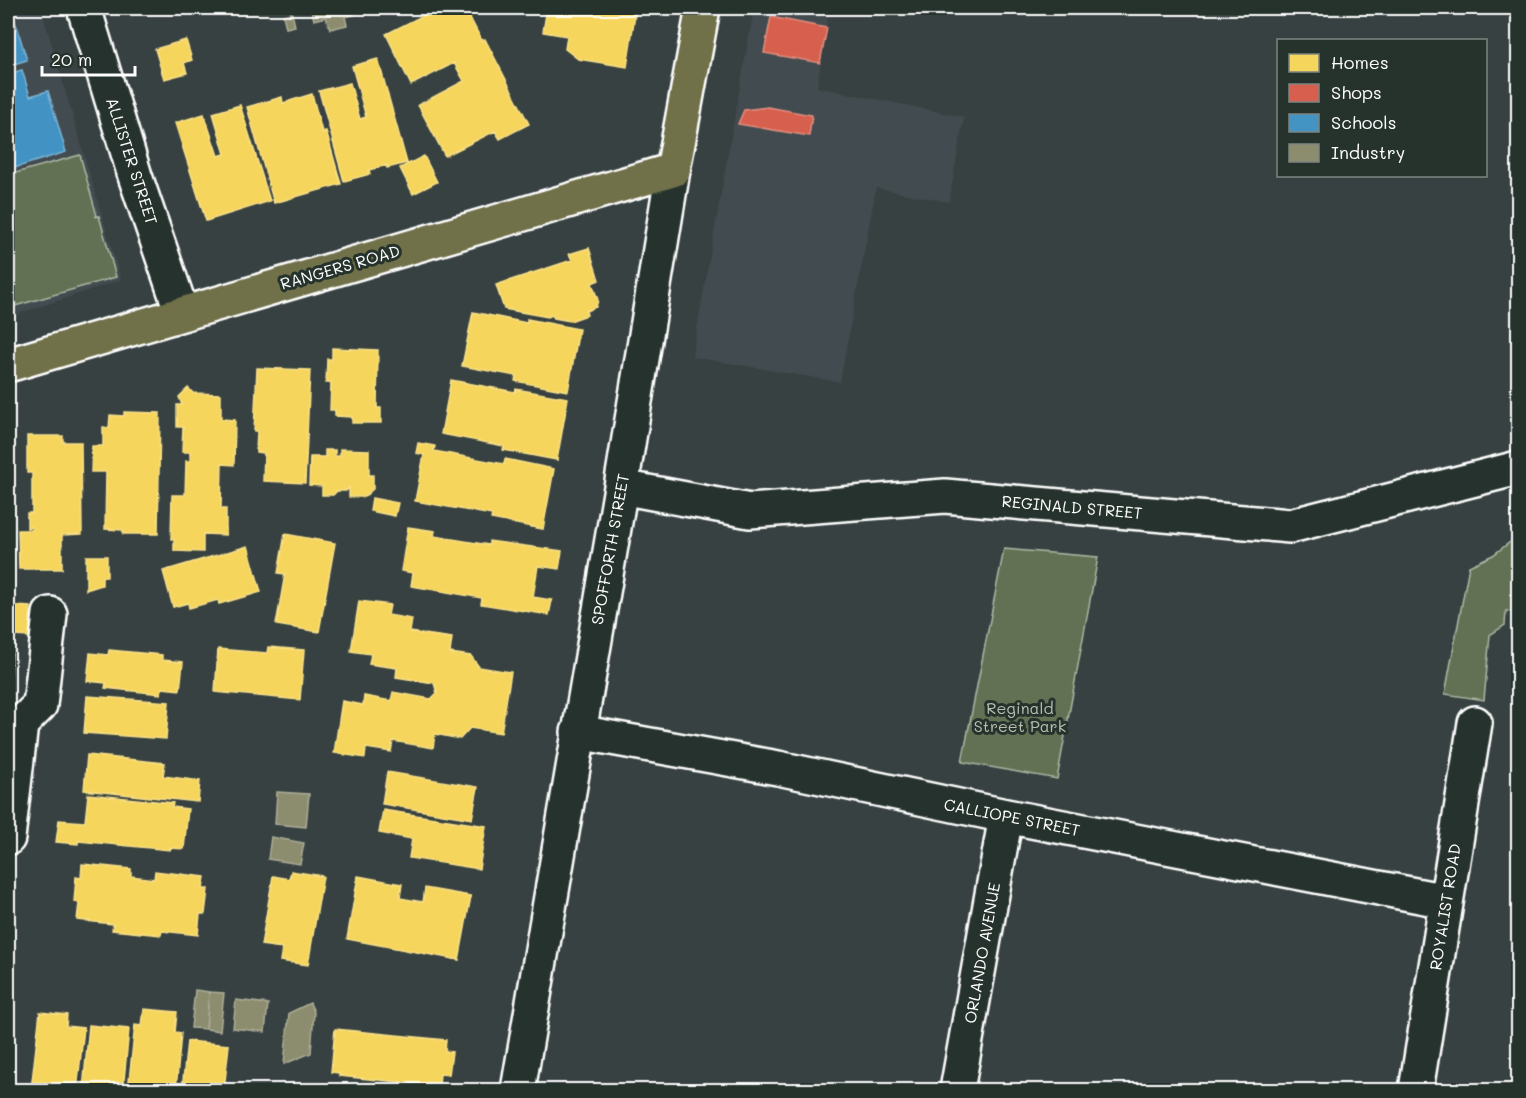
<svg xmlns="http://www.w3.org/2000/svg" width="1526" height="1098" viewBox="0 0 1526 1098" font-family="Mali,sans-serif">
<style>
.built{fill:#434b4f}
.green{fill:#627152;stroke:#b0b8a8;stroke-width:1.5}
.homes{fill:#f6d55c;stroke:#f9e28d;stroke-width:1.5}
.shops{fill:#d6604d;stroke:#e29082;stroke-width:1.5}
.schools{fill:#4393c3;stroke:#7bb3d5;stroke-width:1.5}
.industry{fill:#8c8c6e;stroke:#aeae9a;stroke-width:1.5}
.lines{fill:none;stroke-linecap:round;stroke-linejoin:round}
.minor-casing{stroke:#fff;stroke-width:38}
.major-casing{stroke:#fff;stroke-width:38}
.minor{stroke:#26332d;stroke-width:33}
.major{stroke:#6f704a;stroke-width:33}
.labels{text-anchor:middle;stroke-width:6;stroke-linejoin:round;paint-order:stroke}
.street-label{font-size:16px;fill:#fff;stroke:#26332d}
.park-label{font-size:16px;fill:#b8bfb1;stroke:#26332d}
</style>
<rect width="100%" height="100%" fill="#374141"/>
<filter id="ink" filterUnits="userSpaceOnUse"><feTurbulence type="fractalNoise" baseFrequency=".0167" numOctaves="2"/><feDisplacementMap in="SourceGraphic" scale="12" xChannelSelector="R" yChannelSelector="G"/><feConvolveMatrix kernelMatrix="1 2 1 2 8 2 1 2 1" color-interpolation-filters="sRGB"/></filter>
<g filter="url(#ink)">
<path class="built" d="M8,8h33l80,272 -113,37z
M754,8h75l-12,79 147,30 -15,85 -73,-14 -36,194 -148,-25z"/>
<path class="green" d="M80,155l17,61 -2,1 4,-1 17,61 -108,31v-133z
M1518,536v77l-12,-2 -1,14 -15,10 -6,65 -39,-6 24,-128 24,-11z
M1004,549l94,8 -41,222 -95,-17z"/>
<path class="homes" d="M426,8h39l17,33 3,-2 44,85 -29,15 -5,-8 -50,25 -27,-51 46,-24 -10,-18 -43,22 -25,-51 38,-19 -3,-5z
M530,8h106l-9,59 -49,-8 -13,-10 2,-13 -24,-4 3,-18 -17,-3z
M186,40l6,20 -8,3 3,10 -23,6 -9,-30z
M378,59l29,104 -20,5v-3l-18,5 1,4 -26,7 -25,-90 31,-8 10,36 6,-2 -14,-51z
M312,94l10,38 4,-1 15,53 -67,19 -27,-96 35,-10 1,6z
M240,105l30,96 -64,20 -31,-98 29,-9 14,42 7,-2 -12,-41z
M424,156l13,26 -24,12 -13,-26z
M589,248l10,32 -7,3 6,17 -2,7 -10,4 1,4 -17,6 -16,-3 -2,-3 -4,2 -44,-8 -8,-24 76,-25 -3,-6z
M473,312l54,11v-4l52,10 -11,62 -53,-10 1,-5 -54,-10z
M332,348l46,2 -1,58h4v15h-29v-6l-17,-1v-6h-5l1,-27h-5l1,-24h5z
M257,368l53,2 -5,113 -42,-2 1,-28 -8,-1 1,-21h-3z
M451,380l64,12 1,-3 52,9 -11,62 -54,-10 1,-4 -63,-12z
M188,388l5,5 28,1v25l14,1 -1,45 -12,-1 -1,45h5v26l-23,-1v18l-29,-1v-12h-3l1,-44h13l1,-34h4v-9h-8l1,-25h-6v-22h5l-3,-8z
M124,412l36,1 -2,121h-35v-4l-18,-1 1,-57h-15l1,-26h11v-19l6,1 1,-13 14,1z
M27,436h36v6h18l1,92 -20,1v34h-43l-1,-39h14v-3l-5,1v-15h5v-40h-5z
M418,443l17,3 -1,5 70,13 1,-5 49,10 -11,60 -52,-10 1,-4 -77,-14 9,-46 -8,-2z
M340,449l29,1v25h4v14l-9,8h-15v-9l-3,3h-9l-4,4h-11v-9l-13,-1 1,-28h15v-7h10v6h5z
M372,498l26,5 -3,13 -25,-5z
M408,527l27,4 -1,5 55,9v-4l73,10 -3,18 -21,-3 -5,31 19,3 -3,15 -68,-11 1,-6 -71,-12 2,-13 -12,-2z
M285,534l50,9 -16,89 -43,-7 9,-51 -7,-1z
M248,546l13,46 -42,12 -1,-4 -29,8 -1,-5 -15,4 -10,-36z
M86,556h21v21h-5v8l-16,5z
M359,601l31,4 -2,10 24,4 -2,13 42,6 -2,15 21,3 8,11 32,5 -10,61 -31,-5 -10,11 -25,-5 -2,14 -40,-7 -2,11 -25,-4 -1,10 -31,-5 8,-52 21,4 1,-9 27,5 2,-9 38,7 6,-6 -3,-10 -38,-6 1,-9 -28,-4 2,-10 -20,-3z
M15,606l16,1 -2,30 -16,-1 -3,46 -2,-1v-51l5,1z
M268,647l36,3 -4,50 -85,-8 3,-43 49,4z
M109,650l53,5v5l21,2 -3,28 -18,-2 -1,6 -56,-6 1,-5 -19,-2 3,-28 18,2z
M87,696l82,6 -3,37 -82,-6z
M87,755l78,8 -2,13 37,5 -2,21 -114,-12z
M387,772l91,15 -6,32 -90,-15z
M88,794l85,9 -1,4 16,2 -4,40 -14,-1v2l-92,-9v3l-22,-2 3,-22 26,2z
M383,810l103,16 -7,43 -70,-11 3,-19 -33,-6z
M82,864l49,5v7l23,3 1,-8 50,6 -2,12h5l-3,25h-5l-2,21 -36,-4 -1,4 -49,-5 1,-6 -36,-4 2,-17 -5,-1 2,-25 5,1z
M291,871l32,5 -15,89 -28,-4 2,-13 -21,-3 12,-69 16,3z
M358,876l44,8 -2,14 23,4 2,-14 46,8 -12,64 -112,-21z
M144,1009l33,3 -2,20 6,1 -5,57h-48l7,-65 7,1z
M40,1012l27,3 -1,11 18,2 -7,62h-46z
M89,1025l40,4 -6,61h-40z
M335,1029l111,11 -1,11 7,1 -3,23 -9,-1 -1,12 -100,-10v-3l-8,-1z
M187,1041l42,4 -5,45h-42z"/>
<path class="shops" d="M771,17l56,11 -7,35 -56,-10z
M768,107l44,8 -3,21 -71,-12 6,-14z"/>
<path class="schools" d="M8,8h3l16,52 -19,6z
M22,70l8,26 18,-5 18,61 -58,18v-96z"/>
<path class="industry" d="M311,8h41l2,7 -9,2 2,8 -17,4 -4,-12 -12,3z
M292,13l3,13 -9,2 -3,-13z
M277,792l32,2 -3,33 -31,-3z
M271,837l33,6 -4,21 -32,-5z
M195,990l14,2 -3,37 -15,-1z
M209,992l15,1 -4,38 -14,-2z
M236,1000l32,4 -3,28 -32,-4z
M310,1003l4,9 -3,41 -27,11 5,-51z"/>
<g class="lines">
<g class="minor-casing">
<path id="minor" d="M84,8l51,168 47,137
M621,487l129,24 195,-15 345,30 228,-58
M578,732l200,36 228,48 440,85
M8,838l13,-114 19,-19 10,-91
M518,1090l103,-603 52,-317
M957,1090l49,-274
M1416,1090l59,-367"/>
</g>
<g class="major-casing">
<path id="major" d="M8,365l665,-195 30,-162"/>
</g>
<use href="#minor" class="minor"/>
<use href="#major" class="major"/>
</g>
</g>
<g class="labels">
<g class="street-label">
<text transform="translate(132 161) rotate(72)" y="6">ALLISTER STREET</text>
<text transform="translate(340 267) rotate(-16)" y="6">RANGERS ROAD</text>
<text transform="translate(1072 507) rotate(5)" y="6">REGINALD STREET</text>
<text transform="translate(610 549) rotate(-80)" y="6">SPOFFORTH STREET</text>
<text transform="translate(1012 817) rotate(11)" y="6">CALLIOPE STREET</text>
<text transform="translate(1445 907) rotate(-81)" y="6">ROYALIST ROAD</text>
<text transform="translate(982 953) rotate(-80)" y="6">ORLANDO AVENUE</text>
</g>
<g class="park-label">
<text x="1020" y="714">Reginald<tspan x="1020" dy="18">Street Park</tspan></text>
</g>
</g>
<rect width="1526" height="1098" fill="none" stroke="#26332d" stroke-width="30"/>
<rect x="15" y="15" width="1496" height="1068" fill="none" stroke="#fff" stroke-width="2" filter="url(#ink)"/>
<rect x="1277" y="39" width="210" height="138" fill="#26332d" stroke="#7d8581" stroke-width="1.5"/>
<rect x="1289" y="54" width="30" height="18" fill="#f6d55c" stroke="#7d8581" stroke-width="1.5"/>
<text x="1331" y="69" font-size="18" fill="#ffffff">Homes</text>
<rect x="1289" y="84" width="30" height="18" fill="#d6604d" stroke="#7d8581" stroke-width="1.5"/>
<text x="1331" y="99" font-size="18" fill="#ffffff">Shops</text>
<rect x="1289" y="114" width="30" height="18" fill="#4393c3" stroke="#7d8581" stroke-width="1.5"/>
<text x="1331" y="129" font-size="18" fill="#ffffff">Schools</text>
<rect x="1289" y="144" width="30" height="18" fill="#8c8c6e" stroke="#7d8581" stroke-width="1.5"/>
<text x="1331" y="159" font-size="18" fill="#ffffff">Industry</text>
<path d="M42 66v9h93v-9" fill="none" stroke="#ffffff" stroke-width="3"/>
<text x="51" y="66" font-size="18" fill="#ffffff" stroke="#26332d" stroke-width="4.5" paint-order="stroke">20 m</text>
</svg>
